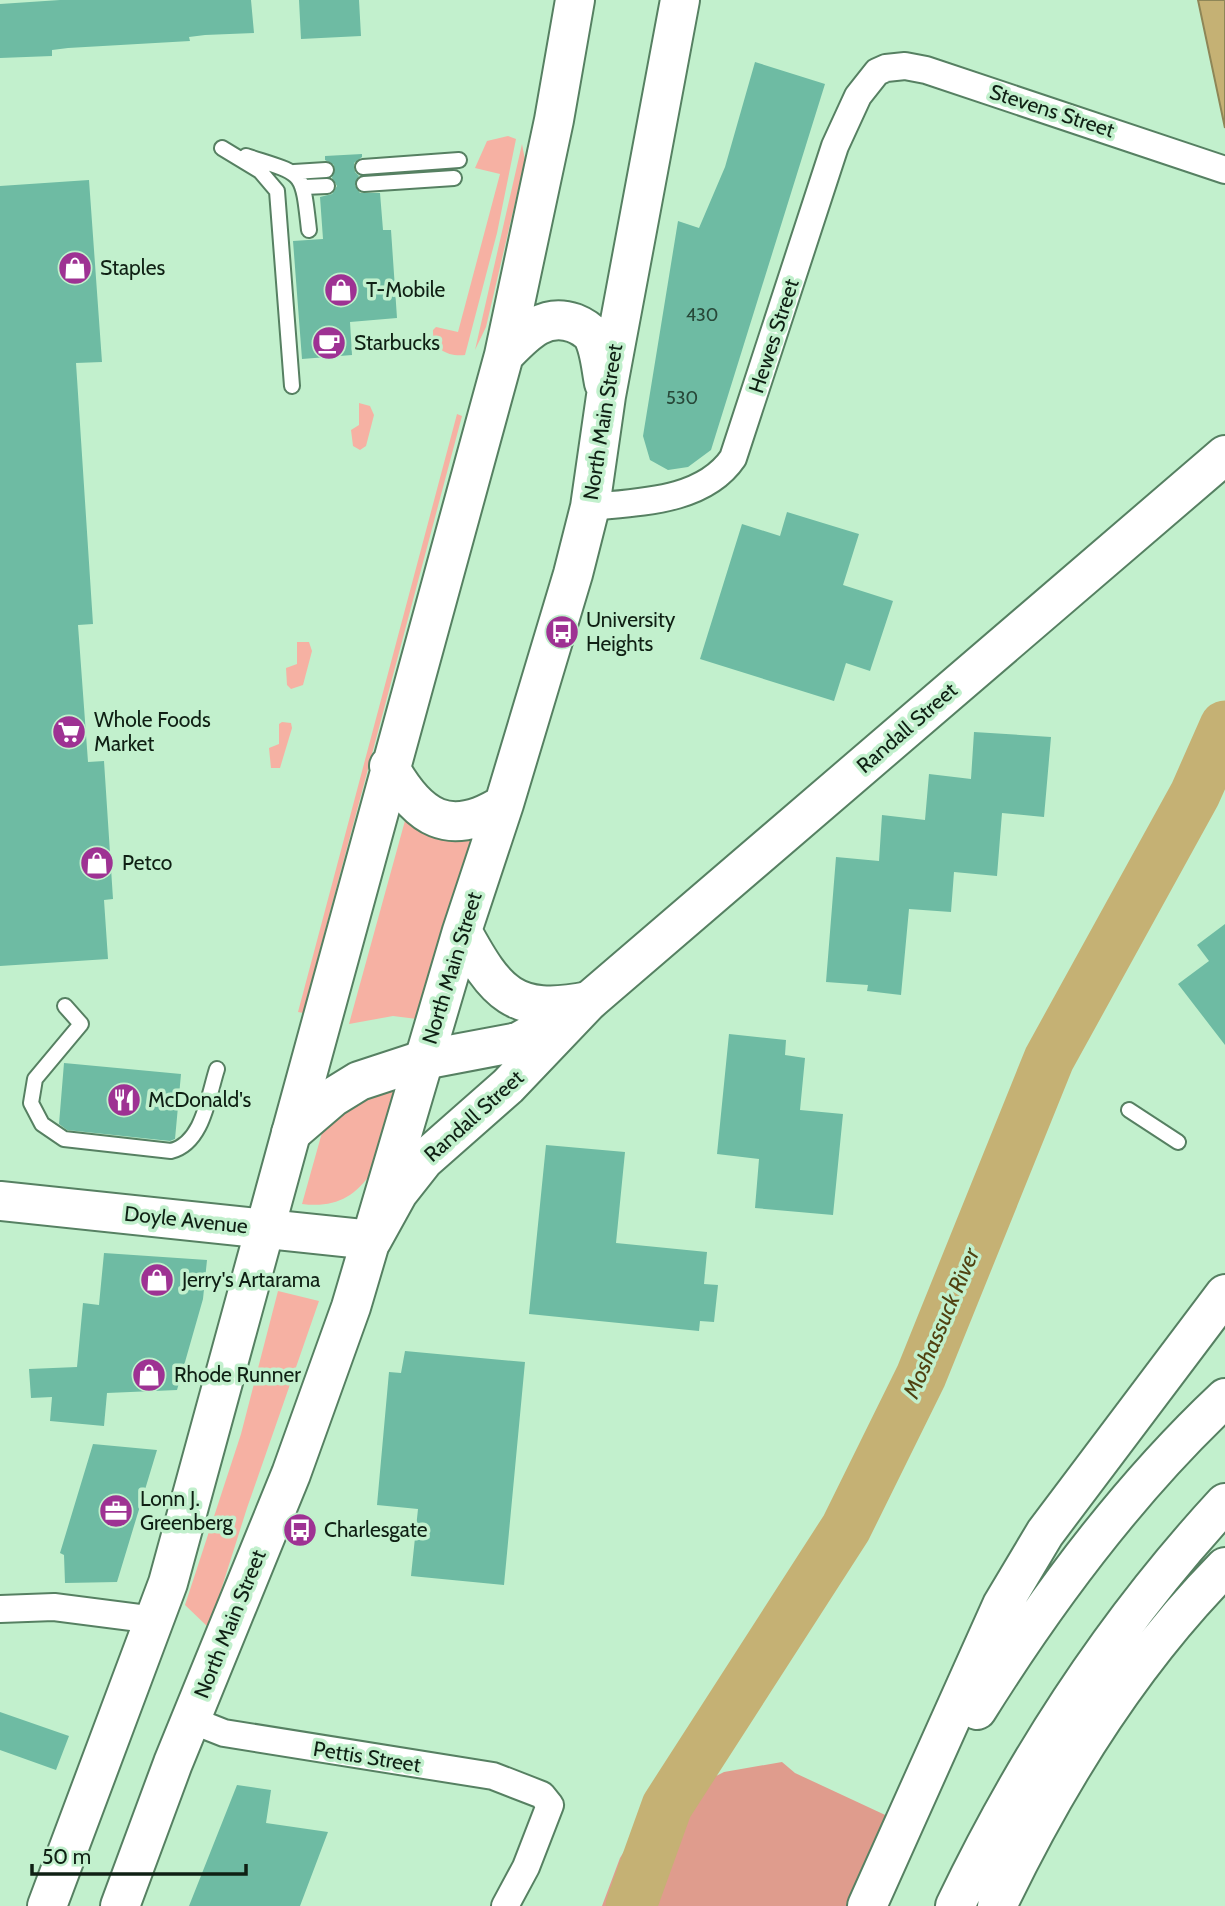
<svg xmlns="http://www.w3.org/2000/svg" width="1225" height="1906" viewBox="0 0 1225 1906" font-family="Cabin,sans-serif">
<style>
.green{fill:#f6b1a3}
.forest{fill:#df9c8d}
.water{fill:#c5b174;stroke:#8e8657;stroke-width:2}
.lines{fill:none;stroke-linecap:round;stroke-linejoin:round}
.river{stroke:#c5b174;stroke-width:51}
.building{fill:#6ebba3}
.lane-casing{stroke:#568062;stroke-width:18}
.street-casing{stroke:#568062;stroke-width:30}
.secondary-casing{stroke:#568062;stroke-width:42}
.primary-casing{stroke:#568062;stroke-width:42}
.highway-casing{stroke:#568062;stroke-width:42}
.lane{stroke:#fff;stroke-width:14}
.street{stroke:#fff;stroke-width:26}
.secondary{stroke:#fff;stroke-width:38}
.primary{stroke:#fff;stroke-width:38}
.highway{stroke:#fff;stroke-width:38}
.labels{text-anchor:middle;stroke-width:7;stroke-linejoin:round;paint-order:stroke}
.number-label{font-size:18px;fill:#274738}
.street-label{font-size:21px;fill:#0f2014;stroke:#c2f0cd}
.poi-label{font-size:21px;fill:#0f2014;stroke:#c2f0cd;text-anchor:start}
.water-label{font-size:23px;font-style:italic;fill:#504110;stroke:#c2f0cd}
</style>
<rect width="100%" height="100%" fill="#c2f0cd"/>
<path class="green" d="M508,136l8,3 -19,94 -32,122c-17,2 -33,-6 -32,-25l3,-3 22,5 42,-158 -25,-6 12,-27z
M522,144l3,16 -39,167 -11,23z
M359,403l11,3 4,9 -8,31 -6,4 -7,-4 -2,-16 8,-5z
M457,414l5,2 -159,597 -5,-1z
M297,642h12l3,9 -9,34 -12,4 -4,-4 -1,-17 11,-4z
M282,722l9,1 1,5 -12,40h-9l-2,-20 10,-4v-20z
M406,817l68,19 -57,183 -24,-3 -44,8z
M398,1085l-26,87c-18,26 -38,36 -70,32l21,-75 32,-28z
M278,1291l41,10 -72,207 -38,120 -24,-23 56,-171z"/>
<path class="forest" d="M782,1762l13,11 101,47 -36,86h-258l18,-48 29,-48 75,-38z"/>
<path class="water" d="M1198,0h27v128z"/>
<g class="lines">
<path class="river" d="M631,1906l36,-100 179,-278 75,-152 128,-317 146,-265 30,-68"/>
</g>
<path class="building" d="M60,0h191l3,33 -49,2 -16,2 1,4 -122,7 -16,2v6l-52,2v-54z
M299,0h60l2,36 -60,3z
M755,62l70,22 -114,366 -23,17 -20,3 -18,-10 -7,-24 35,-215 21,7 26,-61z
M362,154v3l-8,6 1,9 4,4 -4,9 5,8h20l3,37h8l6,88 -47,4 2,33 -50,4 -9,-118 30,-2 -3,-42 12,-3 5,-8 -5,-8 2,-13 -9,-5v-4z
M89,180l13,182 -26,1 17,261 -15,1 10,137 16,-1 9,138 -9,1 4,59 -108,7v-780z
M787,512l72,22 -16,51 50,16 -23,70 -24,-8 -12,38 -134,-42 42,-135 38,12z
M974,732l77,5 -7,80 -42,-4 -5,63 -43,-4 -3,40 -42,-3 -8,86 -34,-4 1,-6 -42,-3 10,-125 43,4 3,-46 43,5 4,-46 42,5z
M1225,924v121l-47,-61 31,-23 -12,-16z
M729,1034l57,6 -1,15 20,3 -5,52 43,4 -10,101 -78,-7 4,-49 -42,-5z
M64,1063l117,11 -6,65 -5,2 -103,-11 -8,-6z
M546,1145l79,7 -9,91 91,9 -3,32 14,1 -4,37 -14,-1 -1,10 -170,-17z
M104,1253l103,7 -4,39 -26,91 -70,3 -3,33 -54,-5 2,-24 -21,1 -2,-29 48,-2 6,-64 16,2z
M405,1351l120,11 -21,223 -93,-9 7,-67 -41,-4 12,-133 12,1z
M93,1444l64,6 -40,132 -52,1 -1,-28 -4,-2z
M0,1712l69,24 -13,34 -56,-20z
M237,1785l34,5 -5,33 62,9 -28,74h-111z"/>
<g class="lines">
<g class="lane-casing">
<path id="lane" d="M222,148l38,23 17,20 15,195
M246,156c58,19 56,12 63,74
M363,167l96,-7
M294,172l32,-2
M364,184l90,-6
M304,187l23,-1
M65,1006l16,18 -46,55 -4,24 11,21 22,15 107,12c32,-8 37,-54 46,-82
M1129,1110l49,32"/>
</g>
<g class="street-casing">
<path id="street" d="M590,507c48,-5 113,-5 143,-49l102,-312 23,-50 19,-24 9,-4 19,-2 21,4 299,100
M0,1609l54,-2 101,13
M191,1720l33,13 269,43 49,19 8,10 -24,62 -21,39"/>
</g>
<g class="secondary-casing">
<path id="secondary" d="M291,1133l42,-36 26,-16 64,-21 95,-18 43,-24
M0,1201l372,39 26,-47 26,-33 84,-74 81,-85 636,-546"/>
</g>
<g class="primary-casing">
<path id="primary" d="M504,355c20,-20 39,-43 70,-32 5,2 14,7 18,12 8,13 9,34 12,48
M389,766c29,52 60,73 115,38
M462,931c34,62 51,85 127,70
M47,1906l121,-323 336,-1228 50,-235 21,-120
M120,1906l53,-143 118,-289 60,-167 111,-376 42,-127 69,-230 17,-67 16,-111 74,-396"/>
</g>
<g class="highway-casing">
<path id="highway" d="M977,1710c70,-112 151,-221 248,-312
M867,1906l135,-301 43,-72 180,-239
M955,1906c71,-148 159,-283 270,-403
M997,1906c59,-123 132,-242 228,-339"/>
</g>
<use href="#lane" class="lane"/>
<use href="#street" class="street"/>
<use href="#secondary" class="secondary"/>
<use href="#primary" class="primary"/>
<use href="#highway" class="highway"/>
</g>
<defs>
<g id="shop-disc" transform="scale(1.75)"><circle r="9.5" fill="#9e3293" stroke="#c2f0cd"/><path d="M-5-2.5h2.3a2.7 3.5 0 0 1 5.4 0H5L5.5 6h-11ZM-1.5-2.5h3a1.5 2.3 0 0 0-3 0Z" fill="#fff"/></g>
<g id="cafe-disc" transform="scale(1.75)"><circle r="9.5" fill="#9e3293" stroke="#c2f0cd"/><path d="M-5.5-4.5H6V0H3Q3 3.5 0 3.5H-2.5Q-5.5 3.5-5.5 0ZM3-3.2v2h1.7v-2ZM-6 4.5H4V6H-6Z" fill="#fff"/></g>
<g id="bus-disc" transform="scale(1.75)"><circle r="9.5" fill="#9e3293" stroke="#c2f0cd"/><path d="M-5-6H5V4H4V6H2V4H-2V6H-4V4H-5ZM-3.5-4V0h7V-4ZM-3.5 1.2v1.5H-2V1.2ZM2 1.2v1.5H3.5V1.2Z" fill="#fff"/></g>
<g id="supermarket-disc" transform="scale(1.75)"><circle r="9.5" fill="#9e3293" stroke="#c2f0cd"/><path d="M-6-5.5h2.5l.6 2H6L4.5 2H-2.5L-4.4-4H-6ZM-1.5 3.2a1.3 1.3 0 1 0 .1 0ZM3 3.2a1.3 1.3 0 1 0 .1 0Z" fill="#fff"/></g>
<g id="restaurant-disc" transform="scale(1.75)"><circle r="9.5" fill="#9e3293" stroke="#c2f0cd"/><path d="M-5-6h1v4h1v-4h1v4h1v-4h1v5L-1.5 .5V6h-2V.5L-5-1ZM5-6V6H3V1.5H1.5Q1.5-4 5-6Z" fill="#fff"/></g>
<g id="office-disc" transform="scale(1.75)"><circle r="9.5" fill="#9e3293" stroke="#c2f0cd"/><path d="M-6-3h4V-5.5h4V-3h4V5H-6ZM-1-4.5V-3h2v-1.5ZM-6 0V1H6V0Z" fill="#fff"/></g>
</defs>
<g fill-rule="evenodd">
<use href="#shop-disc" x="75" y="268"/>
<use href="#shop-disc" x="341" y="290"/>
<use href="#cafe-disc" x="329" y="343"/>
<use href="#bus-disc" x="562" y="632"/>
<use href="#supermarket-disc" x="69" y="732"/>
<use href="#shop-disc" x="97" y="863"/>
<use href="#restaurant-disc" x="124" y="1100"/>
<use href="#shop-disc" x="157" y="1280"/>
<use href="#shop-disc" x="149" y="1375"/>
<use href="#office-disc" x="116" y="1511"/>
<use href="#bus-disc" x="300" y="1530"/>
</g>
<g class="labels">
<g class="number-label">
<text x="702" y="321">430</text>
<text x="682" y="404">530</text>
</g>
<g class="street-label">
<text transform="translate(1052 111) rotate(18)" y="7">Stevens Street</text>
<text transform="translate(774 336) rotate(-72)" y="7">Hewes Street</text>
<text transform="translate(603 422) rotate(-81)" y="7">North Main Street</text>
<text transform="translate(907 728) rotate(-41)" y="7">Randall Street</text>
<text transform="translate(452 968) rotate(-73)" y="7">North Main Street</text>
<text transform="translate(474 1116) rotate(-42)" y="7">Randall Street</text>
<text transform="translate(186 1220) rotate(6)" y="7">Doyle Avenue</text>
<text transform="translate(230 1624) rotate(-68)" y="7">North Main Street</text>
<text transform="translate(367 1757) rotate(9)" y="7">Pettis Street</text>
</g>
<g class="poi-label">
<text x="100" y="275">Staples</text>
<text x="366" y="297">T-Mobile</text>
<text x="354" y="350">Starbucks</text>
<text x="586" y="627">University<tspan x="586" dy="24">Heights</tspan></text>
<text x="94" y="727">Whole Foods<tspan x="94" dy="24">Market</tspan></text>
<text x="122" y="870">Petco</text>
<text x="148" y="1107">McDonald's</text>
<text x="182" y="1287">Jerry's Artarama</text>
<text x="174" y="1382">Rhode Runner</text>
<text x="140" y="1506">Lonn J.<tspan x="140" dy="24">Greenberg</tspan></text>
<text x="324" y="1537">Charlesgate</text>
</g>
<g class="water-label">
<text transform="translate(941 1323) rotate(-67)" y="8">Moshassuck River</text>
</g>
</g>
<path d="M32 1864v10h214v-10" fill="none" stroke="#0f2014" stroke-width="3.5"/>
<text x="42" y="1864" font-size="21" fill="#0f2014" stroke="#c2f0cd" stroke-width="5" paint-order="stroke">50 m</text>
</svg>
